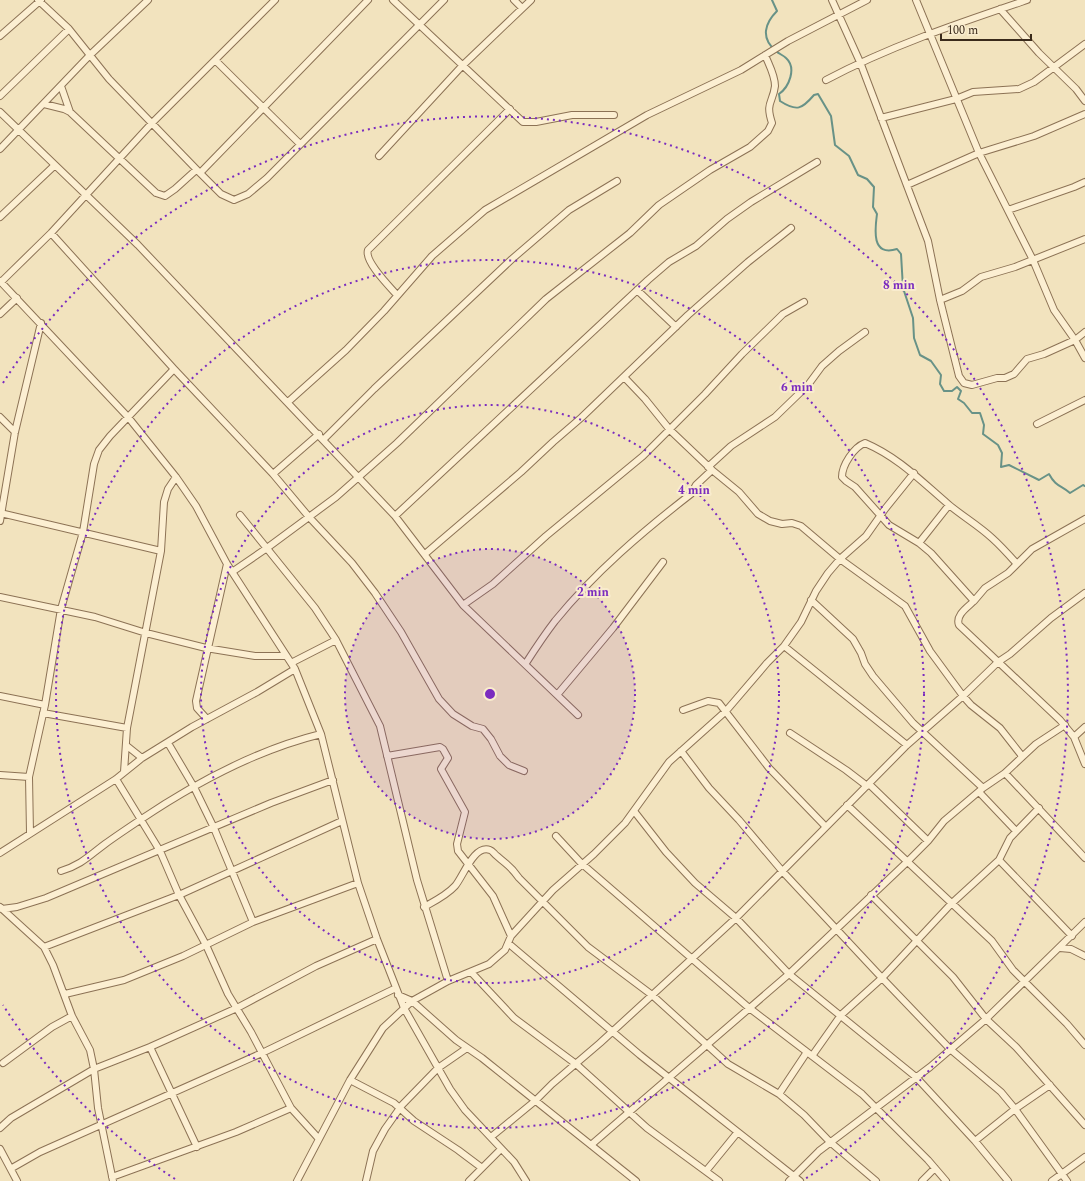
<svg xmlns="http://www.w3.org/2000/svg" width="1085" height="1181" viewBox="0 0 1085 1181" font-family="Spectral,serif">
<style>
.lines{fill:none;stroke-linecap:round;stroke-linejoin:round}
.stream{stroke:#689287;stroke-width:2}
.street-casing{stroke:#8c7255;stroke-width:8}
.street{stroke:#fcefd2;stroke-width:6}
.ring{fill:none;stroke:#7b2cbf;stroke-width:2;stroke-dasharray:2 4}
.centre{fill:#7b2cbf;stroke:#f9ecce;stroke-width:2}
.ring-label{font-size:12px;text-anchor:middle;font-weight:bold;fill:#7b2cbf;stroke:#f9ecce;stroke-width:4;stroke-linejoin:round;paint-order:stroke}
</style>
<rect width="100%" height="100%" fill="#f2e3be"/>
<g class="lines">
<path class="stream" d="M772,0l5,11c-12,12 -17,27 -1,40 3,3 7,4 10,7 11,10 3,29 -7,36l1,7c17,11 22,8 34,-6l4,-1 13,22 4,29 14,11 9,19 9,4 7,8 -1,20 4,7c-2,15 -6,43 20,35l4,5 2,34 10,30 1,20 6,17 11,6 10,14 -1,9 4,7h8l5,-4 4,4 -3,8 6,4 8,10h8l4,12 -1,9 15,11 4,8 -1,14 8,-2 30,15 10,-6c7,13 12,11 21,19l13,-8 2,1"/>
<g class="street-casing">
<path id="street" d="M38,0l31,29 40,50 91,94 21,21 13,6 14,-6 19,-16 177,-178
M393,0l130,122h13l36,-7h42
M514,0l8,8
M832,0l28,62 68,179 12,59 19,76 5,7 8,2 25,-7h8l9,-4 13,-15 17,-5 31,-14 10,-8
M916,0l63,153 54,107 21,50 21,30 10,18
M1000,9l39,44 37,36 9,12
M0,36l41,-36
M215,60l85,84
M826,80c64,-34 133,-57 201,-80
M61,86l9,26
M0,96l69,-67
M44,104l20,5 6,3 86,81 9,3 10,-7 21,-19
M0,112l138,133 257,271 68,89 115,110
M881,118l75,-19 17,-7 46,-3 15,-7 51,-38
M0,149l90,-94 58,-55
M379,156l83,-90 69,-66
M200,173l168,-173
M907,185l72,-32 55,-17 51,-22
M1008,210l66,-23 11,-5
M0,217l55,-52
M51,233l123,136 99,105 36,43 43,46 23,30 26,39 38,67 14,15 19,12 11,3 8,10 9,17 9,9 15,6
M0,281l128,136 48,60 20,29 31,58 68,105 26,65 37,149 19,56 27,69 46,81 15,21 49,52 12,19
M1,282l50,-49 101,-110 123,-123
M637,290l39,37
M397,295c-8,-9 -33,-34 -29,-45l142,-141
M940,300l22,-9 19,-14 34,-10 70,-28
M0,314l17,-16
M625,378l20,21 25,31 42,40 27,22 19,22 12,7 12,3 10,-1 9,3 39,33 65,47 25,45 33,45 8,9 29,23 22,28
M288,402l58,-52 38,-39 48,-55 53,-46 162,-95 94,-45 47,-29 79,-41
M0,417l15,15
M1037,424l48,-24
M323,440l51,-51 138,-130 57,-49 48,-29
M708,467l23,-21 44,-29 33,-32 14,-19 17,-15 26,-19
M273,474l46,-40
M0,513l161,38
M240,515l75,93 21,32 44,86 37,154 31,101
M395,516l253,-236 21,-18 27,-16 31,-27 24,-17 66,-40
M0,521l15,-89 26,-109
M919,543l30,-38
M425,554l96,-82 32,-30 29,-25 106,-102 60,-53 43,-34
M1017,564c-8,-9 -16,-18 -25,-26 -14,-13 -30,-22 -44,-34 -27,-23 -50,-47 -83,-61 -11,4 -23,22 -23,34l4,4 9,6 34,38 30,18 12,10 43,48c-6,6 -19,14 -15,24l101,95 14,17 11,27
M232,572l35,-24 69,-51 61,-54 149,-144 84,-66 29,-28 51,-35 40,-23 18,-16 4,-8c-7,-21 1,-20 3,-37 0,-11 -6,-21 -10,-31
M0,597l95,20 51,16 60,15 49,8h31
M811,600l42,39 8,14 4,11 8,12 40,47 70,65
M974,601l11,-13 23,-15 24,-24 53,-30
M463,605l30,-21 53,-48 97,-80 62,-62 37,-40 41,-40 21,-12
M784,646l123,99
M291,663l45,-23
M526,663c9,-14 19,-29 29,-42 40,-49 87,-89 136,-127l5,-9 16,-15
M557,695l56,-67 50,-66
M0,696l45,9
M683,710l25,-9 11,2 50,65 57,59
M43,713l84,15
M207,719l-10,-11 -1,-7 31,-137
M790,733l56,37 21,16
M1074,737l11,-10
M168,743l26,44 20,41 39,94
M127,746l15,12
M681,751l28,37 30,32 44,52 99,106 68,71 51,43 14,17 52,72
M387,756l53,-9 3,2 5,9 -7,11 24,43 -8,32 1,7 35,45 18,40
M124,772l3,-44 34,-177 3,-49 4,-13 8,-12
M1005,773l80,85
M0,775l29,2
M116,779l44,72 19,44 27,50 22,49 23,38 40,76
M869,784l59,57
M979,792l37,39
M847,805l145,136 21,29 54,54 18,21
M634,811l32,41 29,31 41,35 53,56 127,103 59,64 33,40
M30,833l-1,-56 16,-72 16,-96 22,-77 11,-68 5,-14 11,-14 64,-67
M556,836l25,27 167,144 114,87 66,66 18,21
M0,853l116,-74 26,-21 50,-31 65,-35 38,-23
M999,860l11,-22 29,-30
M61,871c20,-6 28,-15 44,-27 11,-8 23,-16 35,-24 55,-37 116,-70 181,-86
M871,895l82,82 33,42 30,28 69,78
M0,907l44,40 135,-52 163,-74
M424,907c11,-6 23,-12 31,-21 8,-9 19,-42 35,-36 3,1 4,4 7,6 11,10 13,9 22,22l69,69 64,48 76,69 51,30 25,21 26,27 46,39
M2,909l15,-2 29,-9 225,-95 62,-23
M508,943l132,112 160,126
M1060,948l11,1 14,7
M471,972l43,46 62,46 71,64 72,53
M65,994l59,-14 59,-24 70,-34 105,-39
M398,995l14,6 44,39 26,18 154,123
M72,1016l18,34 4,19 4,39 15,73
M150,1047l47,100
M812,1056l29,-41 41,-37 69,-74 48,-44 73,76
M3,1063l49,-36 20,-11 -19,-51 -9,-18
M350,1080l44,23 20,18 44,29 24,18
M779,1094l28,-42
M0,1128l11,-10 83,-49 56,-22 87,-39 79,-42 61,-27
M491,1137l44,-36 17,-17 48,-41 136,-125 171,-173 56,-49 35,-34 12,-8 41,-36 34,-25
M975,1141l40,-32 35,-24
M591,1145l198,-171 118,-112 21,-21 16,-20 39,-33 22,-15 31,-29 29,-19
M0,1149l17,32
M12,1168l28,-16 222,-99 134,-65
M706,1171l31,-38
M112,1177l124,-45 55,-24 28,31
M297,1181l53,-101 33,-52 29,-27 36,-20 41,-17 16,-14 6,-14 42,-46 41,-36 31,-31 44,-61 57,-51 41,-48 17,-17 17,-24 15,-31 12,-18 12,-14 26,-23 19,-27 29,-36
M366,1181l7,-30 12,-22 17,-24 36,-37 29,-20
M469,1181l32,-32
M789,1181l30,-30 111,-84 56,-48 99,-97
M922,1181l13,-13
M1052,1181l33,-24"/>
</g>
<use href="#street" class="street"/>
</g>
<circle cx="490" cy="694" r="145" fill="#7b2cbf" fill-opacity=".12"/>
<g class="ring">
<circle cx="490" cy="694" r="145"/>
<circle cx="490" cy="694" r="289"/>
<circle cx="490" cy="694" r="434"/>
<path d="M175 1179A578 578 0 0 1 3 1005M3 383A578 578 0 1 1 805 1179"/>
</g>
<circle cx="490" cy="694" r="6" class="centre"/>
<g class="ring-label">
<text x="899" y="289">8 min</text>
<text x="797" y="391">6 min</text>
<text x="694" y="494">4 min</text>
<text x="593" y="596">2 min</text>
</g>
<path d="M941 34v6h90v-6" fill="none" stroke="#3a2a1b" stroke-width="2"/>
<text x="947" y="34" font-size="12" fill="#3a2a1b" stroke="#f9ecce" stroke-width="3" paint-order="stroke">100 m</text>
</svg>
